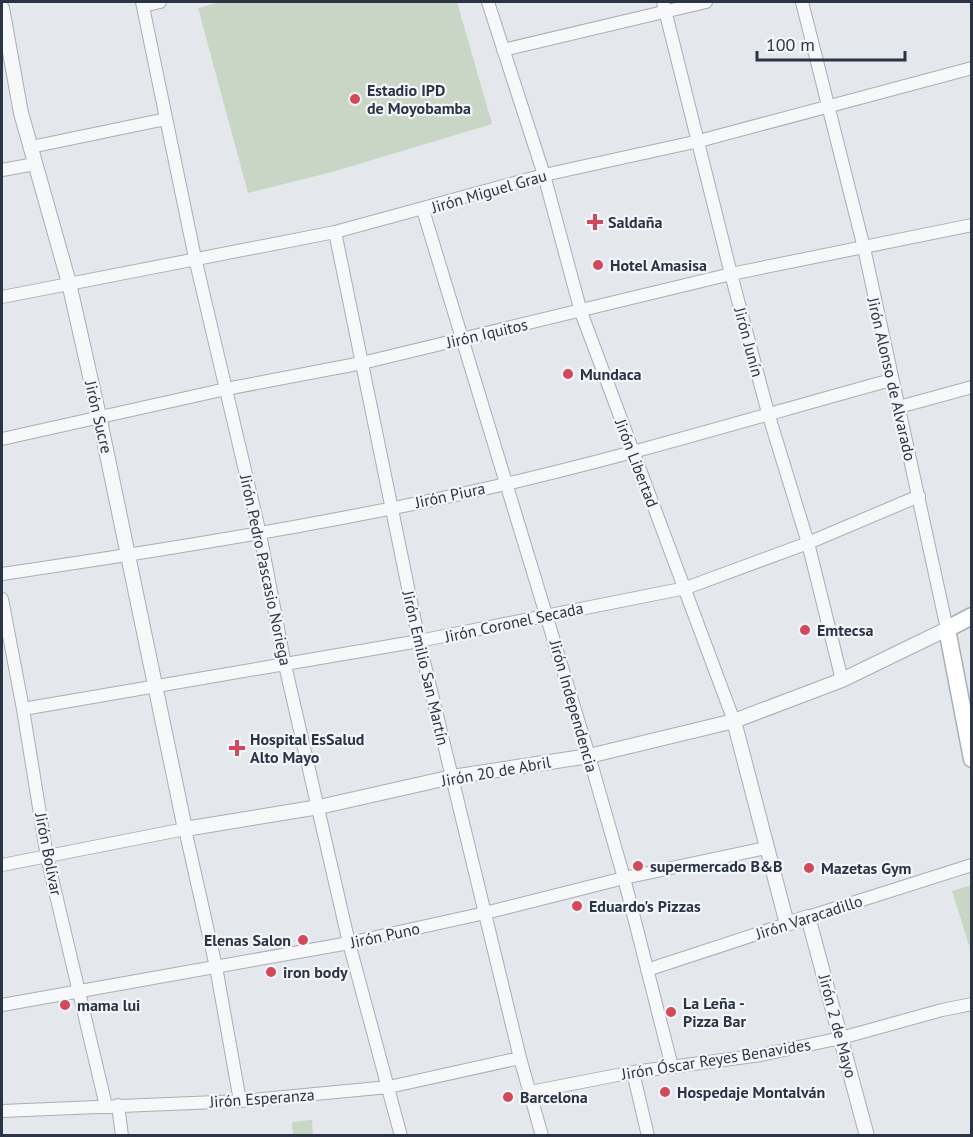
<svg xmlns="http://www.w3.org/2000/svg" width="973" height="1137" viewBox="0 0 973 1137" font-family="'PT Sans',sans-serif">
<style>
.green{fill:#c9d6c5}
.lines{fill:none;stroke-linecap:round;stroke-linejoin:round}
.minor-casing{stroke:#a9aeb7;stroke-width:14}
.tertiary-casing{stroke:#a9aeb7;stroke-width:16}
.secondary-casing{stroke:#a9aeb7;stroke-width:19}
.minor{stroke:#f7f8fa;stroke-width:12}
.tertiary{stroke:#f7f8fa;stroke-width:14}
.secondary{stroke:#fff;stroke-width:16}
.poi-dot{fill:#d1495b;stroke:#f4f6f9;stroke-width:2}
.labels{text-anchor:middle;stroke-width:4.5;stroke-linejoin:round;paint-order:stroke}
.poi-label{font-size:16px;font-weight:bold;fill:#2b3445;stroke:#f4f6f9;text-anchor:start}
.street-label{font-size:16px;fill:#2b3445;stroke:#f4f6f9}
</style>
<rect width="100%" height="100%" fill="#e4e7ec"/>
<path class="green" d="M221,2h236l35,122 -160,48 -84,21 -50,-185z
M971,885l1,59 -3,1 -17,-54z
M312,1120l1,15h-20l-1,-13z"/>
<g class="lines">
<g class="minor-casing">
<path id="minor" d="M142,2l53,256 65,276 25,131 64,278 52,193
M488,2l56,173 37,137 153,409
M663,2l68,272 37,139 40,130 34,137
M802,2l62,246 83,381
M143,6l17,-4
M503,50l203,-48
M31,147l135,-28
M2,170l33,-6
M423,210l166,546 35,122 48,189
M335,232l84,409 101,417 22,78
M2,297l333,-65 209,-57 155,-34 273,-73
M899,407l73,-20
M2,439l224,-50 136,-26 369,-89 241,-49
M2,574c169,-25 337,-52 504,-90 129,-30 257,-69 385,-104
M2,599l21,110 24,148 59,249
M23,709l396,-68 267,-53 122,-45 111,-47
M2,865l183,-36 31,138 24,134
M808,917l164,-52
M647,970l140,-46
M2,1005l347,-62 136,-30 139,-35 142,-30
M633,1072l15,64
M530,1092l103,-20 128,-17 80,-17 101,-28 30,-6
M118,1105l4,31
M2,1111l238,-10 149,-14 131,-29"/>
</g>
<g class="tertiary-casing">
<path id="tertiary" d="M2,8l19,105 48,170 30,133 86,413 134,-22 133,-30 137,-21 145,-35 108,-41 105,-51
M734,721l53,203 21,-7 59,219"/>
</g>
<g class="secondary-casing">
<path id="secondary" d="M972,616l-25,13 25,130"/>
</g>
<use href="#minor" class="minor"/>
<use href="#tertiary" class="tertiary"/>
<use href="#secondary" class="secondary"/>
</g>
<g class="poi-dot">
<circle cx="355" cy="99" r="6"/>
<path d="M592 213h6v6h6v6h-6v6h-6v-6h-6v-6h6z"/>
<circle cx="598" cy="265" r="6"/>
<circle cx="568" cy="374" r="6"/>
<circle cx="805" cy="630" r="6"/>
<path d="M234 739h6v6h6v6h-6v6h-6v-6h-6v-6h6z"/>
<circle cx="638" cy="866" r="6"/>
<circle cx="809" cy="868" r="6"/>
<circle cx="577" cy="906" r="6"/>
<circle cx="303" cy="940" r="6"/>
<circle cx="271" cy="972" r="6"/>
<circle cx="65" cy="1005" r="6"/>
<circle cx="671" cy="1012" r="6"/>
<circle cx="665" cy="1092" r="6"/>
<circle cx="508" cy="1097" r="6"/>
</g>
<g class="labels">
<g class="poi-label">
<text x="367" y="96">Estadio IPD<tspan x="367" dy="18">de Moyobamba</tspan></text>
<text x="608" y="228">Saldaña</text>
<text x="610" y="271">Hotel Amasisa</text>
<text x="580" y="380">Mundaca</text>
<text x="817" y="636">Emtecsa</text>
<text x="250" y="745">Hospital EsSalud<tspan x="250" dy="18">Alto Mayo</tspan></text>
<text x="650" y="872">supermercado B&amp;B</text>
<text x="821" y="874">Mazetas Gym</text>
<text x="589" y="912">Eduardo's Pizzas</text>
<text x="291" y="946" text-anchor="end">Elenas Salon</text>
<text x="283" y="978">iron body</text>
<text x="683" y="1009">La Leña -<tspan x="683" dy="18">Pizza Bar</tspan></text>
<text x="77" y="1011">mama lui</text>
<text x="677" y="1098">Hospedaje Montalván</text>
<text x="520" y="1103">Barcelona</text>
</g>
<g class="street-label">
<text transform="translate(489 191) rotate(-16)" y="6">Jirón Miguel Grau</text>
<text transform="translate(487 333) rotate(-13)" y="6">Jirón Iquitos</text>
<text transform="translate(749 342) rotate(75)" y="6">Jirón Junín</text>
<text transform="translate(892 379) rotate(77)" y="6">Jirón Alonso de Alvarado</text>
<text transform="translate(99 417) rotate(77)" y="6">Jirón Sucre</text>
<text transform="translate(637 463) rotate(69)" y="6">Jirón Libertad</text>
<text transform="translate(450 495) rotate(-12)" y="6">Jirón Piura</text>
<text transform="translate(266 570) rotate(78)" y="6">Jirón Pedro Pascasio Noriega</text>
<text transform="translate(514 622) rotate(-12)" y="6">Jirón Coronel Secada</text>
<text transform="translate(426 668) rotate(77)" y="6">Jirón Emilio San Martín</text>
<text transform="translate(574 706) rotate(74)" y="6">Jirón Independencia</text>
<text transform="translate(496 771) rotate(-10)" y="6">Jirón 20 de Abril</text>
<text transform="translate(49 854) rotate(79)" y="6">Jirón Bolívar</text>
<text transform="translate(809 917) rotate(-18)" y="6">Jirón Varacadillo</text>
<text transform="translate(385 935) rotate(-12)" y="6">Jirón Puno</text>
<text transform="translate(838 1026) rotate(75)" y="6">Jirón 2 de Mayo</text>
<text transform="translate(716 1059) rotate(-9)" y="6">Jirón Óscar Reyes Benavides</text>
<text transform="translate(262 1098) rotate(-4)" y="6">Jirón Esperanza</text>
</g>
</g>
<rect width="973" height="1137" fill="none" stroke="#2b3445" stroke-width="6"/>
<path d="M757 51v9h148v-9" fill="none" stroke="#2b3445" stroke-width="3"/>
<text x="766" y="51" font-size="18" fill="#2b3445" stroke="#f4f6f9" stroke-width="4.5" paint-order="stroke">100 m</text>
</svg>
